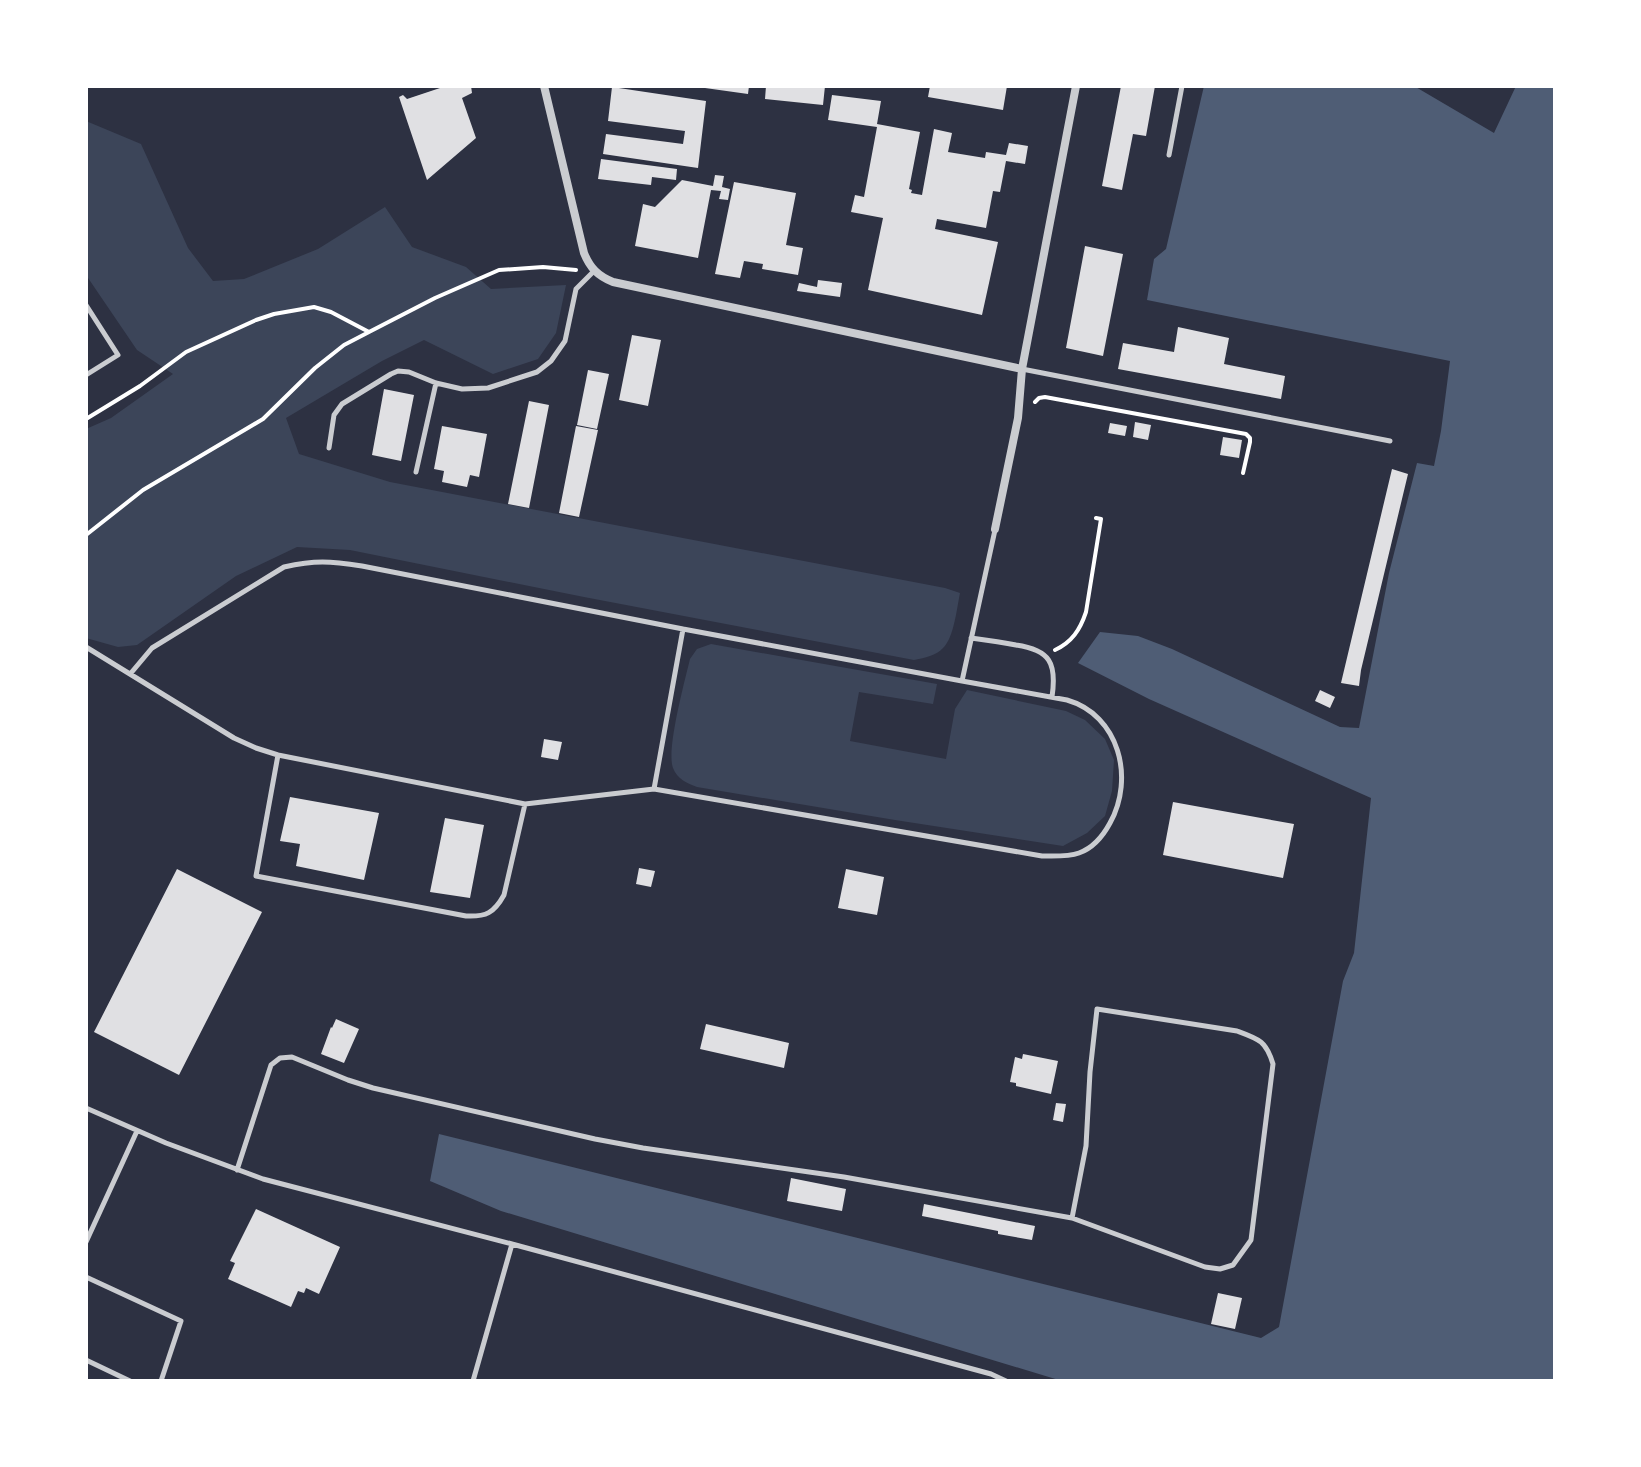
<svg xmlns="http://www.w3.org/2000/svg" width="1641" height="1467" viewBox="0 0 1641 1467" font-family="Quicksand,sans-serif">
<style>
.green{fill:#3c4559}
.water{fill:#4f5d75}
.building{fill:#e0e0e3}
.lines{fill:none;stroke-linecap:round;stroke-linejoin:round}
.path{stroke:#fff;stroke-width:4}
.service{stroke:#caccd0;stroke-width:5}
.minor{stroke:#caccd0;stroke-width:8}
</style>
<rect width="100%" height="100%" fill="#2d3142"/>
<path class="green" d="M86,121l55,23 47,104 25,33 31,-2 74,-30 67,-42 27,40 54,20 25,22 75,-4 -10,48 -18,26 -45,15 -69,-34 -42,21 -96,57 13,36 91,28 555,106 15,5c-3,14 -6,45 -17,55 -7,8 -20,10 -29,12l-330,-63 -234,-47 -53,-3 -61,29 -99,69 -19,2 -32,-9v-209l25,-11 62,-44 -36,-24 -51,-75z
M711,644l226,40 -4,20 -74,-12 -9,49 96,18 9,-50 12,-19 99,21 19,9 20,19 9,21 -2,31 -7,25 -18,17 -24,13 -168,-26 -198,-33c-10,-4 -20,-8 -24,-19 -7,-18 12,-88 17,-109l7,-10z"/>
<path class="water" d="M1204,86h210l80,47 22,-47h39v1295h-493l-561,-170 -71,-30 9,-47 822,204 18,-11 64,-346 11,-28 17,-155 -222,-99 -71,-36 22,-31 38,4 34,13 168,78 19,1 30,-155 28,-110 17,3 7,-35 9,-70 -303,-61 7,-41 12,-10z"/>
<path class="building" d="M446,86h25l1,7 -10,5 14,40 -49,42 -28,-83 4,-2 4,4z
M705,86h44l-1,8 -43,-6z
M766,86h59l-2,19 -58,-6z
M930,86l17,1 60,-1 -4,24 -75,-13z
M1121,86h34l-9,50 -13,-2 -11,56 -20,-4z
M612,87l94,14 -8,67 -95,-14 3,-20 77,10 2,-13 -77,-10z
M832,95l49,6 -4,23 43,8 -11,57 3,1 -1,3 11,2 12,-66 18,4 -4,19 37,6 1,-6 20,3 3,-12 19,3 -3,18 -19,-3 -6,31 -7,-1 -7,37 -49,-9 -2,10 63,13 -16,73 -114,-25 15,-72 -32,-6 4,-17 9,2 13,-70 -49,-7z
M601,159l76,10 -1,11 -24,-3 -1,8 -53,-6z
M715,175l9,1 -2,11 8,2 -2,11 -9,-1 2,-8 -10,-1 -13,68 -63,-12 8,-42 12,3 27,-27 31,6z
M734,182l62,11 -10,52 17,3 -5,27 -36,-6 1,-5 -19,-3 -4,17 -25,-4z
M1085,246l38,8 -20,102 -37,-8z
M818,280l24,3 -2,14 -43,-6 2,-8 18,4z
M1178,327l51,11 -5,26 61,12 -4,23 -163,-30 5,-26 51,9z
M632,335l29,5 -13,66 -29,-6z
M588,370l21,4 -12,55 -20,-4z
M384,389l30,6 -13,66 -29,-6z
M529,401l20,4 -20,103 -21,-4z
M1135,422l16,3 -3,15 -15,-3z
M1110,423l17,3 -2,10 -17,-3z
M442,426l45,8 -8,43 -9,-2 -3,12 -25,-5 2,-11 -10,-2z
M576,426l22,4 -19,87 -20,-4z
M1223,437l19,3 -3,18 -19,-3z
M1392,469l16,5 -47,196 -2,16 -18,-3z
M1320,690l15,7 -5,11 -15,-7z
M544,739l18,3 -4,18 -17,-3z
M290,797l89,16 -15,67 -68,-14 4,-22 -20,-3z
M1173,802l121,22 -11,54 -120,-23z
M445,818l39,7 -14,73 -40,-6z
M639,868l16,3 -4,16 -15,-3z
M177,869l85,43 -83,163 -85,-43z
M846,869l38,8 -7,38 -39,-7z
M336,1019l23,10 -15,34 -23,-9 10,-27 1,1z
M706,1024l83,19 -5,25 -84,-19z
M1023,1054l35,7 -7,33 -35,-8v-3l-6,-1 5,-25 7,2z
M1056,1103l10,1 -3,18 -10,-2z
M791,1178l55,11 -4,22 -55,-10z
M924,1204l111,22 -3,14 -34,-6v-3l-76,-15z
M256,1209l84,38 -21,47 -13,-6 -2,5 -6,-2 -7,16 -63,-28 7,-16 -5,-2z
M1218,1293l24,5 -7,31 -24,-5z"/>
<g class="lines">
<path class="path" d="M1035,402l4,-4 6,-1 201,37 4,4v4l-7,31
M86,419l54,-33 46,-34 70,-32 18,-6 40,-7 17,5 38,20 66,-34 64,-28 44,-3 33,3
M86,535l57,-45 120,-71 52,-51 29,-23 25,-13
M1055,650c17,-8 25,-20 31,-38l15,-93 -5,-1"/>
<path class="service" d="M1169,155l13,-69
M86,305l32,50 -32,20
M1022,369l368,72
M329,448l5,-33 8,-11 49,-30 7,-3 11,1 27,11 26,6 26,-1 49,-16 14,-11 14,-20 11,-52 18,-18
M416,472l20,-89
M971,638c15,2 30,4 45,7 34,5 41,18 36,52
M86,647l148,91 22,10 22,7 247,49 -21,91c-10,18 -18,22 -38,21l-210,-40 22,-121
M131,673l21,-25 132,-81c31,-7 46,-6 78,-1l321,63
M654,789l29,-160 279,52 33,-151
M525,804l129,-15 388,67c12,0 26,1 37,-3 14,-5 24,-17 31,-30 25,-45 9,-108 -43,-123l-105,-19
M86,1108l80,35 97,36 249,65 479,130 15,7
M237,1170l34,-105 9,-7 12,-1 56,23 25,8 222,51 48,9 201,29 228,41 133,49 15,2 13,-4 18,-25 22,-176c-7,-23 -14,-25 -36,-33l-140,-22 -7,63 -4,74 -14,72
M86,1242l51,-111
M86,1277l95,44 -20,60
M86,1360l44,21
M473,1381l39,-137"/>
<path class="minor" d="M544,86l40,167c6,15 14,23 29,29l409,87
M995,529l23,-111 4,-49 54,-283"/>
</g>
<rect width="1641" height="1467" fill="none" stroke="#ffffff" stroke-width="176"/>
</svg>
